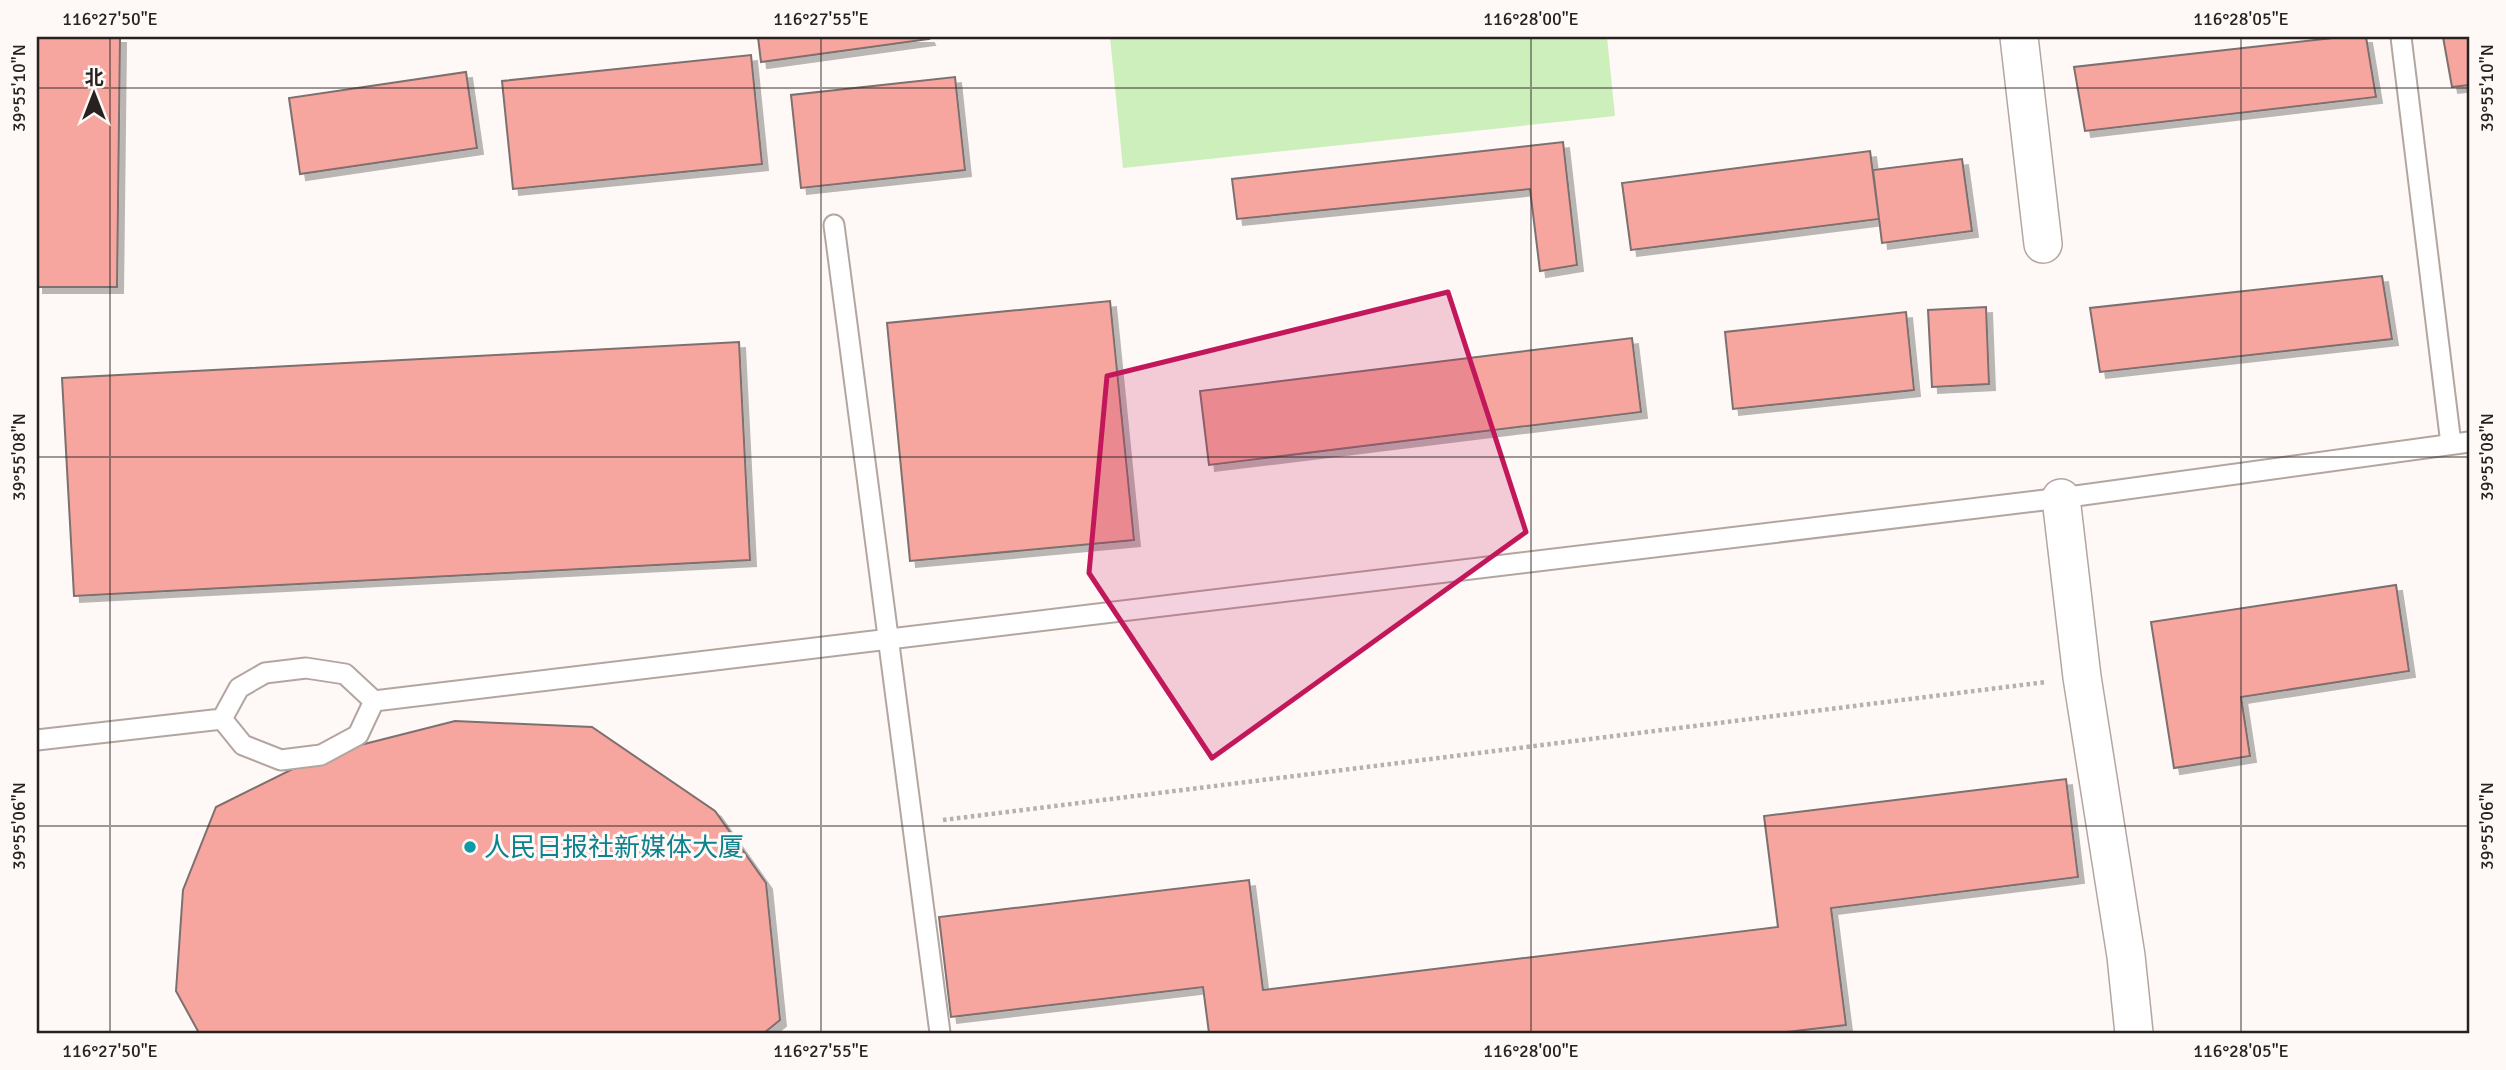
<svg xmlns="http://www.w3.org/2000/svg" width="2506" height="1070" viewBox="0 0 2506 1070" font-family="Signika,'Noto Sans SC',sans-serif">
<style>
.green{fill:#ccefbb}
.building{fill:#f6a69e;stroke:#7e6f6e;stroke-width:2;filter:url(#shadow)}
.lines{fill:none;stroke-linecap:round;stroke-linejoin:round}
.service-casing{stroke:#b3a6a0;stroke-width:23}
.minor-casing{stroke:#b3a6a0;stroke-width:40}
.path{stroke:#b6b0ae;stroke-width:4.5;stroke-dasharray:3.5 3.5;stroke-linecap:butt}
.service{stroke:#fff;stroke-width:19}
.minor{stroke:#fff;stroke-width:37}
.marked{fill:#c2185b;fill-opacity:0.2;stroke:#c2185b;stroke-width:5;stroke-linejoin:round}
.ticks{fill:none;stroke:#272220;stroke-width:2;stroke-opacity:0.45}
.culture-dot{fill:#0f9aa8;stroke:#fef8f6;stroke-width:2.5}
.labels{text-anchor:middle;stroke-width:6;stroke-linejoin:round;paint-order:stroke}
.culture-label{font-size:26px;fill:#0d838f;stroke:#fef8f6;text-anchor:start}
.neatline{fill:none;stroke:#272220;stroke-width:2.5}
.ticks-label{font-size:18px;text-anchor:middle;fill:#272220}
</style>
<defs>
<filter id="shadow"><feDropShadow dx="6" dy="6" stdDeviation="0" flood-color="#0004"/></filter>
</defs>
<rect width="100%" height="100%" fill="#fef8f6"/>
<path class="green" d="M1110,37h497l8,79 -492,52z"/>
<path class="building" d="M37,37h83l-3,250h-80z
M758,37h170l1,2 -168,23z
M2342,37h24l10,60 -291,34 -11,-64z
M2443,37h26v48l-17,2z
M751,55l11,109 -249,25 -11,-108z
M466,72l11,76 -177,26 -11,-76z
M955,77l10,93 -164,18 -10,-93z
M1563,142l14,123 -37,6 -10,-82 -293,30 -5,-40z
M1870,151l9,68 -248,31 -9,-67z
M1962,159l10,72 -90,12 -9,-73z
M2382,276l10,63 -292,33 -10,-64z
M1110,301l24,239 -224,21 -23,-238z
M1986,307l3,77 -57,3 -4,-77z
M1906,312l8,78 -181,19 -8,-77z
M1632,338l9,74 -432,53 -9,-74z
M739,342l11,218 -676,36 -12,-218z
M2396,585l13,86 -168,26 9,59 -76,12 -23,-146z
M455,721l137,6 123,84 51,72 14,137 -16,13h-565l-23,-42 7,-101 33,-83 105,-52z
M2066,779l12,98 -247,31 15,117 -68,8h-569l-6,-46 -252,30 -12,-100 310,-37 14,110 515,-63 -14,-111z"/>
<g class="lines">
<g class="service-casing">
<path id="service" d="M2401,37l50,407
M834,225c35,269 73,538 106,808
M306,668l39,6 29,27 -16,34 -37,20 -40,5 -38,-15 -21,-26 17,-31 26,-15z
M374,701l1687,-203 408,-56
M37,740l185,-21"/>
</g>
<g class="minor-casing">
<path id="minor" d="M2019,37l24,207
M2061,498l21,179 44,279 8,77"/>
</g>
<path class="path" d="M943,820l1103,-138"/>
<use href="#service" class="service"/>
<use href="#minor" class="minor"/>
</g>
<path class="marked" d="M1448,292l78,240 -314,226 -123,-185 18,-197z"/>
<path class="ticks" d="M110,37v996M821,37v996M1531,37v996M2241,37v996M37,88h2432M37,457h2432M37,826h2432"/>
<circle class="culture-dot" cx="470" cy="847" r="7"/>
<g class="labels">
<g class="culture-label">
<text x="484" y="856">人民日报社新媒体大厦</text>
</g>
</g>
<rect width="2506" height="1070" fill="none" stroke="#fef8f6" stroke-width="77"/>
<g transform="translate(94 94)" stroke="#fef8f6" stroke-width="5" paint-order="stroke">
<path d="M0-5L12 26L0 18L-12 26Z" fill="#272220"/>
<text y="-10" font-size="19" font-weight="bold" text-anchor="middle" fill="#272220">北</text>
</g>
<rect x="38" y="38" width="2430" height="994" class="neatline"/>
<g class="ticks-label">
<text x="110" y="25">116°27'50"E</text>
<text x="821" y="25">116°27'55"E</text>
<text x="1531" y="25">116°28'00"E</text>
<text x="2241" y="25">116°28'05"E</text>
<text transform="translate(19 88) rotate(-90)" y="6">39°55'10"N</text>
<text transform="translate(2487 88) rotate(-90)" y="6">39°55'10"N</text>
<text transform="translate(19 457) rotate(-90)" y="6">39°55'08"N</text>
<text transform="translate(2487 457) rotate(-90)" y="6">39°55'08"N</text>
<text transform="translate(19 826) rotate(-90)" y="6">39°55'06"N</text>
<text transform="translate(2487 826) rotate(-90)" y="6">39°55'06"N</text>
<text x="110" y="1057">116°27'50"E</text>
<text x="821" y="1057">116°27'55"E</text>
<text x="1531" y="1057">116°28'00"E</text>
<text x="2241" y="1057">116°28'05"E</text>
</g>
</svg>
